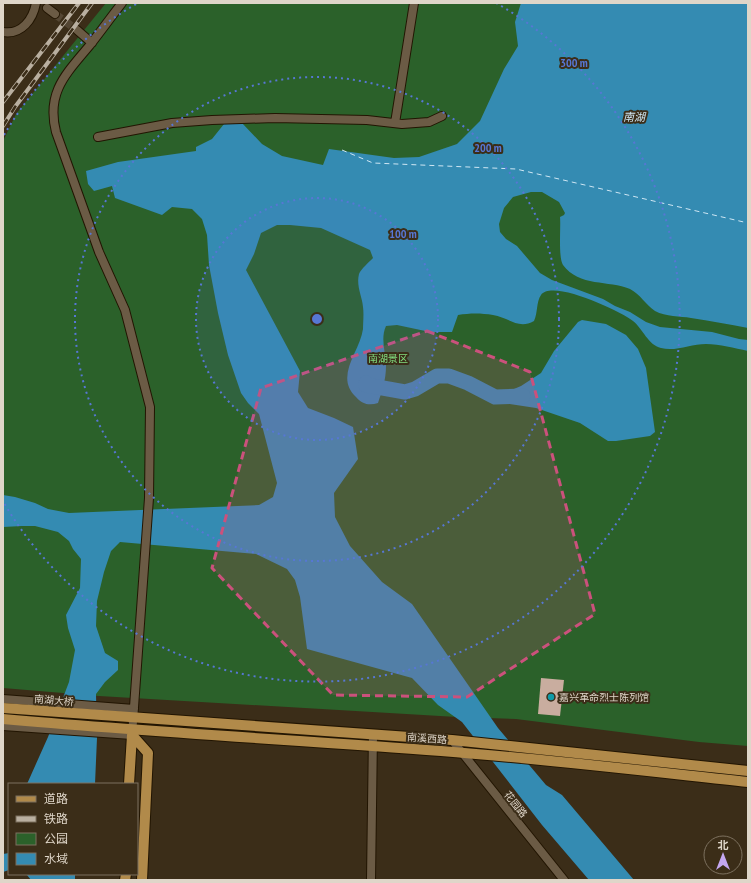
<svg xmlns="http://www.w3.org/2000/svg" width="751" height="883" viewBox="0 0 751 883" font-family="'PT Sans Narrow','Noto Sans SC',sans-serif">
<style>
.green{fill:#2b612a}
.water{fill:#348bb2}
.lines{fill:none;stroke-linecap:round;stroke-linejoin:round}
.river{stroke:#348bb2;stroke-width:15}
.ferry{stroke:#cfe7f4;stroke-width:1;stroke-dasharray:5 4;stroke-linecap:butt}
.building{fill:#c9ad9f}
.minor-tunnel{stroke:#544633;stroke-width:8;stroke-dasharray:8 4;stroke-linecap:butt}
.minor-casing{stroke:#221502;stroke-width:10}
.major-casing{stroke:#221502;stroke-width:12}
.minor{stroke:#6b5b45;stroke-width:8}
.major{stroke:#b18a4a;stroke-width:10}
.rail-casing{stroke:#b9afa0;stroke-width:4}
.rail{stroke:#3b2d18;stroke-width:2.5;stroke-dasharray:8;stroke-linecap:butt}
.marked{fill:#cb517c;fill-opacity:0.2;stroke:#cb517c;stroke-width:3;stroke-dasharray:8 5;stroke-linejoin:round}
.ring{fill:none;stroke:#5777d4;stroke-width:2;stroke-dasharray:2 4}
.culture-dot{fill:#0f9aa8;stroke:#3b2d18;stroke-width:1.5}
.labels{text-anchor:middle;stroke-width:4;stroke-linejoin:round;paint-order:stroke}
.park-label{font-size:10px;fill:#81dc7e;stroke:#3b2d18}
.poi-label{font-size:10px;fill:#dfd6c9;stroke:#3b2d18;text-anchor:start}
.street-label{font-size:10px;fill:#dfd6c9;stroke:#3b2d18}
.water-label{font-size:11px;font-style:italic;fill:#cfe7f4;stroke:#3b2d18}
.centre{fill:#5777d4;stroke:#3b2d18;stroke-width:2}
.ring-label{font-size:12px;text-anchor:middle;font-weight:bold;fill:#5777d4;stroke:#3b2d18;stroke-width:4;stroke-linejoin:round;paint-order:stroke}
</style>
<rect width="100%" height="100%" fill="#3b2d18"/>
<path class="green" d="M106,3h642v743l-49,-4 -183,-23 -59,-2 -358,-21 -96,-8v-547l13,-27z"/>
<path class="water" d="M521,3h227v325c-19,-4 -38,-7 -57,-10 -11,-2 -25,-1 -36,-7 -9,-6 -15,-17 -25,-22 -21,-9 -51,-2 -67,-24 -5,-8 -2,-38 -3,-48l4,-2 1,-2 -6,-11 -17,-10h-11l-18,5 -9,11 -5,16 1,8 6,7 11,7 23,27 12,7 51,19 12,7 15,6 16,10 14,5 52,5 27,7 9,1v11c-14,-3 -28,-7 -42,-7 -15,0 -31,8 -45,4 -13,-3 -18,-19 -28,-27 -13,-10 -81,-42 -92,-26 -5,7 -3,18 -7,26 -16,9 -26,-4 -41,-6 -12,-2 -23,-2 -35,0l-6,17h-22l-33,-7 -11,1c-6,13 0,27 0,40 0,14 -4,25 -8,37 -9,3 -16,1 -22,-6 -22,-21 4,-45 7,-68 0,-6 1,-15 0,-22 -1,-11 -7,-21 -4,-33 2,-5 10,-12 14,-16l-3,-8 -49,-22 -31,-3h-13l-16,8 -7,21 -8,16 54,101 -2,21 10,16 26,10 19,9 5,32 -24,34 1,24 15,29 32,36 30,22 86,124 48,57 16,10 72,85h-45l-47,-55 -80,-103 -24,-17 -26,-27 -105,-29 -7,-52 -5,-17 -8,-11 -31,-15 -136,-12 -9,9 -7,21 -7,29 -1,25 9,27 13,8v9l-13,12 -9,12 1,44 -2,46h-68l21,-47 21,-55 6,-32 -7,-22 -2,-13 14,-27 1,-29 -8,-10 -4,-8 -11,-9 -23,-6h-13l-19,1v-32l12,2 20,6 13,6 21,4 190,-8 14,-8 4,-14 -18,-69 -11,-11 -7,-10 -13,-38 -10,-42 -9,-48 -2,-30 -5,-16 -10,-10 -20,-2 -10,8 -47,-17 -3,-12 -18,5 -6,-7 -2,-13 32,-9 78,-11v-4l16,-8 12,-15 18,-1 20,21 20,12 41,9 6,-16 65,9 25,-1 38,-13 23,-23 24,-52 14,-23 -3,-24z
M582,320l24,4 20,11 12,14 8,19 9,64 -5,4 -34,5h-8l-28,-18 -44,-15 -32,-5 -2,-9 19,-8 20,-13 13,-22 24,-29z
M9,853v17l-6,2v-18z
M23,874h52v6h-44l-4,-5z"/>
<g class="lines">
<path class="river" d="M366,383v2l39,7 10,-3 22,-13h12l19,7 27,14 28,-1"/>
<path class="ferry" d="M342,150l31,13 143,6 232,54"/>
</g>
<path class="building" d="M541,678l23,2 -4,36 -22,-2z"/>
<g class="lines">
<path class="minor-tunnel" d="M55,14l22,16"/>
<g class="minor-casing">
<path id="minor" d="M47,8l8,6
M77,30l15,13
M3,32c19,3 30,-13 33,-29
M395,123l19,-120
M98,137l74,-14 40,-3 63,-2 92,2 35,4 27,-2 13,-6
M3,699l131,10
M3,726l129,9 17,-237 1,-91 -25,-97 -26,-58 -43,-120c-10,-40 10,-58 34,-87 11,-14 21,-28 32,-42
M452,740l112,140
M371,880l2,-146"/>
</g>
<g class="major-casing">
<path id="major" d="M3,708l449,32 296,31
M3,719c146,13 292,21 438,32 103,8 205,20 307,31
M132,735l16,18 -6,127
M129,784l3,-49
M125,880l1,-6"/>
</g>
<use href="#minor" class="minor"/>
<use href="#major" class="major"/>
<g class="rail-casing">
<path id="rail" d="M3,102l76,-99
M3,126l12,-19 77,-104"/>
</g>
<use href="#rail" class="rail"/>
</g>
<path class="marked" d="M427,331l103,41 65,242 -128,83 -134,-2 -121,-127 49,-180z"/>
<circle cx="317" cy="319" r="121" fill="#5777d4" fill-opacity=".12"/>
<g class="ring">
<circle cx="317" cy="319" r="121"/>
<circle cx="317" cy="319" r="242"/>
<path d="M4 135A363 363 0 0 1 138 3M496 3A363 363 0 1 1 4 503"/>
</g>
<circle class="culture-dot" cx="551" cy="697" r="4"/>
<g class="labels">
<g class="park-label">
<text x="388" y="362">南湖景区</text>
</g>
<g class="poi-label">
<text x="559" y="701">嘉兴革命烈士陈列馆</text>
</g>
<g class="street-label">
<text transform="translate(54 700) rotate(5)" y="4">南湖大桥</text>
<text transform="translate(427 738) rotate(4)" y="4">南溪西路</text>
<text transform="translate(516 804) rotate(51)" y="4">花园路</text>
</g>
<g class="water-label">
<text x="634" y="121">南湖</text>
</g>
</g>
<circle cx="317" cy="319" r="6" class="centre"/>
<g class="ring-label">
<text x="574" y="67">300 m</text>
<text x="488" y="152">200 m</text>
<text x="403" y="238">100 m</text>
</g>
<rect width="751" height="883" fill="none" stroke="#dfd6c9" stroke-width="8"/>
<rect x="8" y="783" width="130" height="92" fill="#3b2d18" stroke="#7d715f"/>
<rect x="16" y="796" width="20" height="6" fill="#b18a4a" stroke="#7d715f"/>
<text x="44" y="803" font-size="12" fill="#dfd6c9">道路</text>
<rect x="16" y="816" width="20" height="6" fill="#b9afa0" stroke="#7d715f"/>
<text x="44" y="823" font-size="12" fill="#dfd6c9">铁路</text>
<rect x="16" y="833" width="20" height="12" fill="#2b612a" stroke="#7d715f"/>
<text x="44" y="843" font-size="12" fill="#dfd6c9">公园</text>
<rect x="16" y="853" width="20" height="12" fill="#348bb2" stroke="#7d715f"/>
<text x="44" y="863" font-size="12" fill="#dfd6c9">水域</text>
<g transform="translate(723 855)"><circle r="19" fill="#3b2d18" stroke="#7d715f"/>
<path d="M0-3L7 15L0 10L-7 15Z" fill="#c4a7f1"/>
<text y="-6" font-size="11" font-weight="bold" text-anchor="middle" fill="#dfd6c9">北</text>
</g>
</svg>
